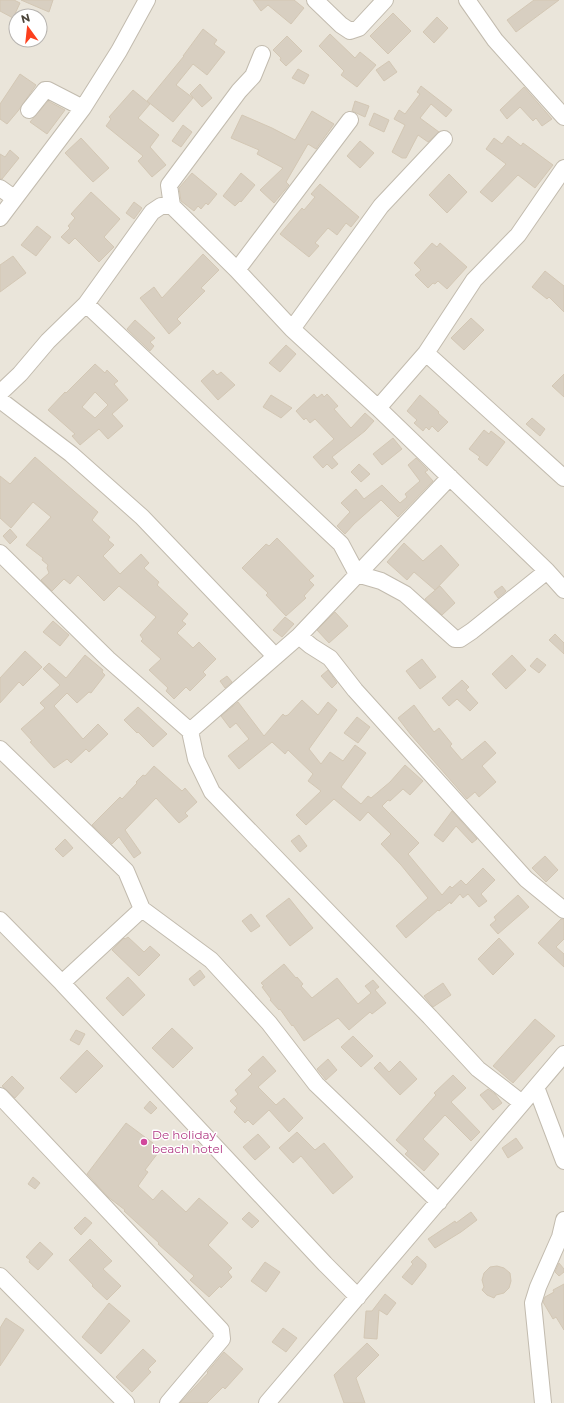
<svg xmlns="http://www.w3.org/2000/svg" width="564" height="1403" viewBox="0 0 564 1403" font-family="Montserrat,sans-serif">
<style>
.residential{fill:#eae5da;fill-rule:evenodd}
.building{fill:#d8cfc1;stroke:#d3c7b4;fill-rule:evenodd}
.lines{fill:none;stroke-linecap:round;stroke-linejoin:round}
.minor-casing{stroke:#c2bbae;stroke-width:18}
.minor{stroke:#fff;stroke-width:16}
.hotel-dot{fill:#d1479c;stroke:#fff;stroke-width:1.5}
.labels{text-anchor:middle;stroke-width:3;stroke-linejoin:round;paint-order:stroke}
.hotel-label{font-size:12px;fill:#b23c85;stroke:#fff;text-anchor:start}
</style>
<rect width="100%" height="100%" fill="#f6f3ec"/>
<path class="residential" d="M0,0h564v1403h-564zM16,16h24v24h-24z"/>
<path class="building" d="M0,0h14l6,3 -7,15 -13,-7z
M21,0h32l-4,12z
M253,0h41l10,8 -13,16 -23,-19 -7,6z
M534,0h25l-43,32 -9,-12z
M393,13l18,18 -23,23 -18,-18z
M437,17l11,11 -14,15 -11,-11z
M203,29l14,11 -3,4 11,8 -18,23 -14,-11 -17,21 17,13 -20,24 -26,-21 37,-45h-1z
M330,34l25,24 5,-6 16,13 -19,22 -16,-12 3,-4 -25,-25z
M287,36l15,15 -16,15 -6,-6 1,-2 -8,-8z
M389,61l8,11 -13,9 -8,-11z
M298,69l11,6 -5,9 -12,-6z
M20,74l16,11 -18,26 -11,13 -7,-5v-15z
M200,84l12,14 -10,9 -12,-13z
M421,86l31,24 -6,7 -15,-13 -11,14 19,14 -11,10 -10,-7 -12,23h-4l-10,-6 13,-27 -11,-6 5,-9 6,4 15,-20 -3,-2z
M524,87l28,32 -10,7 -6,-8 -3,3 -13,-14 -13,12 -7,-9z
M133,90l17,14 -12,14 21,17 -9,12 16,18 -14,12 -14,-16 5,-5 -37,-30 5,-7 -2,-2z
M48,101l17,9 -18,24 -17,-12z
M355,101l14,5 -4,11 -13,-6z
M312,111l22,13 -18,25 -8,-5 -22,38 3,3 -15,18 -14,-13 23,-22 -26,-14 2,-4 -28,-12 11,-23 30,13 23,12z
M374,113l15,7 -5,12 -15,-7z
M183,125l9,7 -11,15 -9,-6z
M508,136l13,10 2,-3 30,22 -18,23 -17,-13 -26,27 -12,-10 26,-28 -20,-15 8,-11 8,6z
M81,138l28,30 -16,14 -28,-29z
M360,141l14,12 -14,15 -13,-12z
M10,150l9,8 -17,21h-2v-25l5,3z
M192,173l25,21 -9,11 -2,-2 -5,6 -3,-3 -4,5 -13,-10 -2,-13z
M241,173l14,12 -14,17 -1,-1 -5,5 -12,-10z
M449,174l18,18 -20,21 -18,-18z
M320,184l39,33 -8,10 -5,-4 -9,12 -9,-7 -13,15 4,3 -10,11 -29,-23 22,-26 2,2 11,-13 -4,-3z
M91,192l29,27 -16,18 10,10 -15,15 -24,-24 -6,6 -8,-7 9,-9 -2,-2 7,-8 -4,-4z
M134,202l8,6 -8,11 -8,-6z
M37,226l14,11 -15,19 -15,-11z
M432,243l5,4 3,-4 27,24 -20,22 -9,-8 -3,3 -2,-1 -5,5 -13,-13 6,-5 -7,-7z
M203,254l16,16 -18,18 4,3 -28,28 4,4 -12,11 -29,-36 14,-11 8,11z
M13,256l13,17 -26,19v-27z
M545,271l19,15v26l-15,-15 -2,2 -15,-12z
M471,318l13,12 -20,20 -13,-12z
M135,320l20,18 -5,4 4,4 -4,5 -23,-22z
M286,345l10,9 -16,18 -11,-9z
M95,364l10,9 2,-3 11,11 -4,3 14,16 -16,14 11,12 -15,13 -9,-10 -19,16 -8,-9 3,-2 -27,-24 17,-18 1,1zM95,392l13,13 -13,13 -13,-11z
M213,370l4,5 4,-3 14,13 -17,15 -17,-19z
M564,374v23l-12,-11z
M314,394l3,4 5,-4 2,3 3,-3 11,12 -4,3 17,19 14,-15 9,8 -9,10 -33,26 6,7 -6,5 -5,-5 -4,4 -10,-11 21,-18 -19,-20 -5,4 -4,-5 -2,2 -8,-9z
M271,395l21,13 -11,10 -18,-11z
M420,395l19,17 -1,1 10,9 -10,10 -6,-6 -3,4 -3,-3 -3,4 -9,-8 3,-3 -10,-9z
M532,418l13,11 -5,7 -14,-12z
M484,430l5,4 2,-3 14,11 -18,24 -9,-7 2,-2 -11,-8z
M393,438l9,11 -20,16 -9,-11z
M35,457l63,55 -6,8 18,17 -2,3 6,5 -11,11 17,18 21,-20 8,9 -5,5 15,14 -2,3 31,29 -6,7 4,3 -9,9 16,15 6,-6 17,17 -13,13 3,3 -16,16 -4,-4 -12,12 -8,-8 2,-3 -19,-18 12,-11 -20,-18 2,-2 -3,-4 16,-18 -37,-31 -15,15 -26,-26 -8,9 -6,-5 -12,12 -11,-11 8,-7 -2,-5 1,-3 -6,-5 1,-2 -17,-13 25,-28 -18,-15 -22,26 -11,-10v-42l10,8z
M416,458l12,12 -3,2 8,9 -35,36 -17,-17 -27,24 -9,10 -8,-8 13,-14 -9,-9 15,-14 8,10 18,-14 18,18 7,-6 -2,-3 15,-13 -12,-16z
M359,464l11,10 -9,8 -10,-10z
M10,529l7,8 -7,7 -7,-8z
M277,538l37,38 -5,4 5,5 -10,11 2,2 -20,18 -20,-21 2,-2 -26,-25 24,-24 3,2z
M404,543l19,18 18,-16 18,20 -24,25 -21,-18 -7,8 -20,-18z
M440,586l15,17 -13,12 -17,-16z
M502,586l4,5 -8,7 -4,-6z
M335,612l13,14 -19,17 -12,-13z
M285,617l9,7 -12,13 -9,-7z
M53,621l16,14 -9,11 -17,-14z
M555,634l9,9v11l-15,-14z
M25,651l17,16 -19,19 -4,-4 -19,21v-25z
M85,655l18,15 -1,2 3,3 -14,18 -2,-1 -12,11 -10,-10 -13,13 29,33 15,-15 10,10 -19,18 -3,-3 -15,14 -4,-4 -13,9 -24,-26 2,-1 -11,-12 24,-21 -5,-5 20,-18 -17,-16 6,-6 17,15z
M512,655l14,15 -20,19 -14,-15z
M537,658l9,7 -7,8 -9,-7z
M422,659l14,18 -16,12 -14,-18z
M328,670l9,13 -5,5 -11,-12z
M227,676l5,6 -7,6 -5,-7z
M462,680l7,7 -3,3 12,13 -8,8 -13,-12 -8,7 -7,-8z
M302,700l16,15 10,-13 9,8 -28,39 12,15 9,-12 13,9 12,-16 11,8 -25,34 20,17 7,-8 3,2 19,-16 15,-17 18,16 -13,14 -7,-6 -13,12 -2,-1 -6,6 37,37 -11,11 34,41 8,-9 2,2 9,-8 5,5 17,-17 12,12 -14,14 6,7 -8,6 -11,-13 -5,4 -3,-4 -9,10 -1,-2 -11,9 -1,-1 -32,28 -10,-12 32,-28 -27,-33 -20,-21 10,-10 -23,-22 -8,9 -26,-22 -28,26 -10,-10 25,-24 -13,-10 5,-7 -25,-24 -3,4 -13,-12 -33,27 -11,-13 21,-17 -13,-16 -6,5 -9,-12 17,-14 26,34 19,-22 2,2 3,-1z
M414,705l20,27 5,-4 13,16 -2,2 12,14 23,-19 11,12 -14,13 14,16 -17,15 -4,-5 -8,7 -56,-64 -13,-17z
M138,707l29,27 -14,13 -15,-15 -1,1 -13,-13z
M357,717l13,10 -12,16 -14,-10z
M154,766l28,25 3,-3 12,14 -12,11 3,3 -9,7 -23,-25 -31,32 16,23 -7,5 -15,-21 -7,7 -20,-19 28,-28 2,2 15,-16 -1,-1 7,-7 2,1z
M452,811l25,28 -5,4 -16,-17 -13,16 -9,-7z
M299,835l8,11 -7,6 -9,-11z
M65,839l8,9 -10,9 -8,-8z
M545,856l13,14 -12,12 -14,-14z
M518,895l11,12 -31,27 -8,-9 6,-5 -2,-3z
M289,898l24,30 -23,18 -24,-30z
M251,914l9,12 -9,6 -9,-11z
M561,919h3v20l-8,8 8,7v13l-26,-24z
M128,937l16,15 6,-6 10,9 -21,21 -27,-26 12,-12 1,1z
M499,938l15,16 -21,21 -15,-16z
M284,964l12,14 1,-1 6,7 -2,2 11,12 25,-20 21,26 13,-11 -6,-7 8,-6 6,7 -4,3 11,13 -14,11 -2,-2 -21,18 -11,-12 -34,23 -11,-16 -1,1 -12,-17 -1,1 -9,-10 1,-1 -9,-12 2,-1 -3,-3z
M200,970l5,7 -11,9 -5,-7z
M128,977l17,18 -22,21 -17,-18z
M443,983l8,12 -18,12 -9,-11z
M535,1019l20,17 -42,47 -20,-17z
M172,1028l21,20 -20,20 -21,-20z
M76,1030l9,4 -6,11 -9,-5z
M353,1036l20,20 -12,11 -20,-20z
M87,1050l16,16 -27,27 -16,-15z
M263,1056l13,15 -18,16 18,18 8,-7 19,20 -14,14 -20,-22 -16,15 -5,-5 -3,3 -11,-11 3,-4 -7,-7 8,-7 -3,-4 17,-16 -4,-4z
M328,1059l9,11 -11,10 -9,-11z
M400,1061l17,18 -17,16 -26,-27 6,-6 9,10z
M453,1075l13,13 -15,14 29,30 -9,9 -26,-26 -22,24 16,15 -15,17 -19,-17 3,-3 -12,-11 40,-45 -2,-2z
M12,1076l12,12 -9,10 -13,-12z
M488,1089l7,5 7,9 -9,7 -13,-15z
M150,1101l7,7 -6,6 -7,-6z
M126,1123l35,26 -16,21 3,2 -10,14 15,14 9,-10 24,22 13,-14 29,25 -20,22 24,23 -4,4 4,5 -11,11 -1,-2 -11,11 -19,-17 4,-4 -36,-32 1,-1 -35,-32 1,-1 -17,-13 -21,-23z
M297,1132l18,18 9,-7 29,34 -20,17 -32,-38 -8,7 -14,-15z
M258,1134l12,13 -15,13 -12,-13z
M516,1138l7,10 -15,10 -6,-10z
M33,1177l7,6 -5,6 -7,-5z
M249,1212l10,9 -7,7 -10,-9z
M471,1212l6,8 -16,12 -26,16 -7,-9 27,-18 1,2z
M85,1217l7,6 -11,12 -7,-7z
M90,1239l22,22 -9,8 18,17 -14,14 -15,-14 1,-1 -24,-25z
M40,1242l13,12 -15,16 -9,-8 1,-2 -4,-3z
M417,1256l9,8v3l-14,18 -10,-8 11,-13 -2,-2z
M265,1262l15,10 -14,20 -15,-11z
M559,1263l5,6v3l-5,4 -4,-4z
M497,1266l7,2 6,5 1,8 -2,7 -5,5 -8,2 -2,3 -7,-3 -5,-5 2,-3 -2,-7 2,-7 6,-6z
M564,1284v46l-8,-13 -3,2 -10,-17 2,-5 9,-5 -1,-2z
M385,1294l11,9 -9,12 -8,-5 -2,29 -13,-1 2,-27h6z
M109,1303l21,18 -29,33 -19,-17z
M6,1318l18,12 -24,36v-38z
M283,1328l14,10 -11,14 -14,-10z
M367,1343l12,12 -23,23 9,25h-21l-10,-28z
M143,1349l13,12 -8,8 3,3 -19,20 -16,-15z
M224,1352l19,17 -18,20 -2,-2 -16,16h-27l28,-30 -1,-1z"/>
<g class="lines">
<g class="minor-casing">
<path id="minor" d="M315,0l26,25 9,6 9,-3 26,-28
M467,0l28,40 69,77
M262,54l-9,22 -14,15 -70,94 3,21 65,64 55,59 86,79
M29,110l16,-20h3l35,18
M0,188l14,10
M0,218l83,-110 36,-57 28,-51
M237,270l113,-150
M86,304l255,240 16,30 24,7 24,13 50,45h5l12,-8 75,-60
M292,329l89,-123 63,-67
M426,353l48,-73 44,-45 46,-67
M0,393l20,-19 28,-33 38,-37 66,-92 9,-6h11
M0,400l71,54 71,63 133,139
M450,477l-151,159 -109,95 6,28 16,33 218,225 48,52 44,34
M564,478l-138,-125 -48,55 169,163 17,19
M0,553l108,106 82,72
M299,636l12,10 19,12 25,32 171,189 38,31
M0,749l126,122 16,38 69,51 58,63 47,61 123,118
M0,920l62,63 263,281 33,33
M62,983l80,-74
M536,1087l28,74
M0,1096l221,234 1,9 -54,64
M0,1276l126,127
M267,1403l297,-349
M543,1403l-10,-100 5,-16 22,-50 4,-17"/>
</g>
<use href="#minor" class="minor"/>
</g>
<circle class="hotel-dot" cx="144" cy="1142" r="4"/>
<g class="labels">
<g class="hotel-label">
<text x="152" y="1139">De holiday<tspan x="152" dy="14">beach hotel</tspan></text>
</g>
</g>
<g transform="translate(28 28) rotate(345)"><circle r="19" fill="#ffffff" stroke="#b7b4b0"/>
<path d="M0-3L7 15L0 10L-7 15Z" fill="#fc3f1d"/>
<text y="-6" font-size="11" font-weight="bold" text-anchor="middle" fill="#4b4439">N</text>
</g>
</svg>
